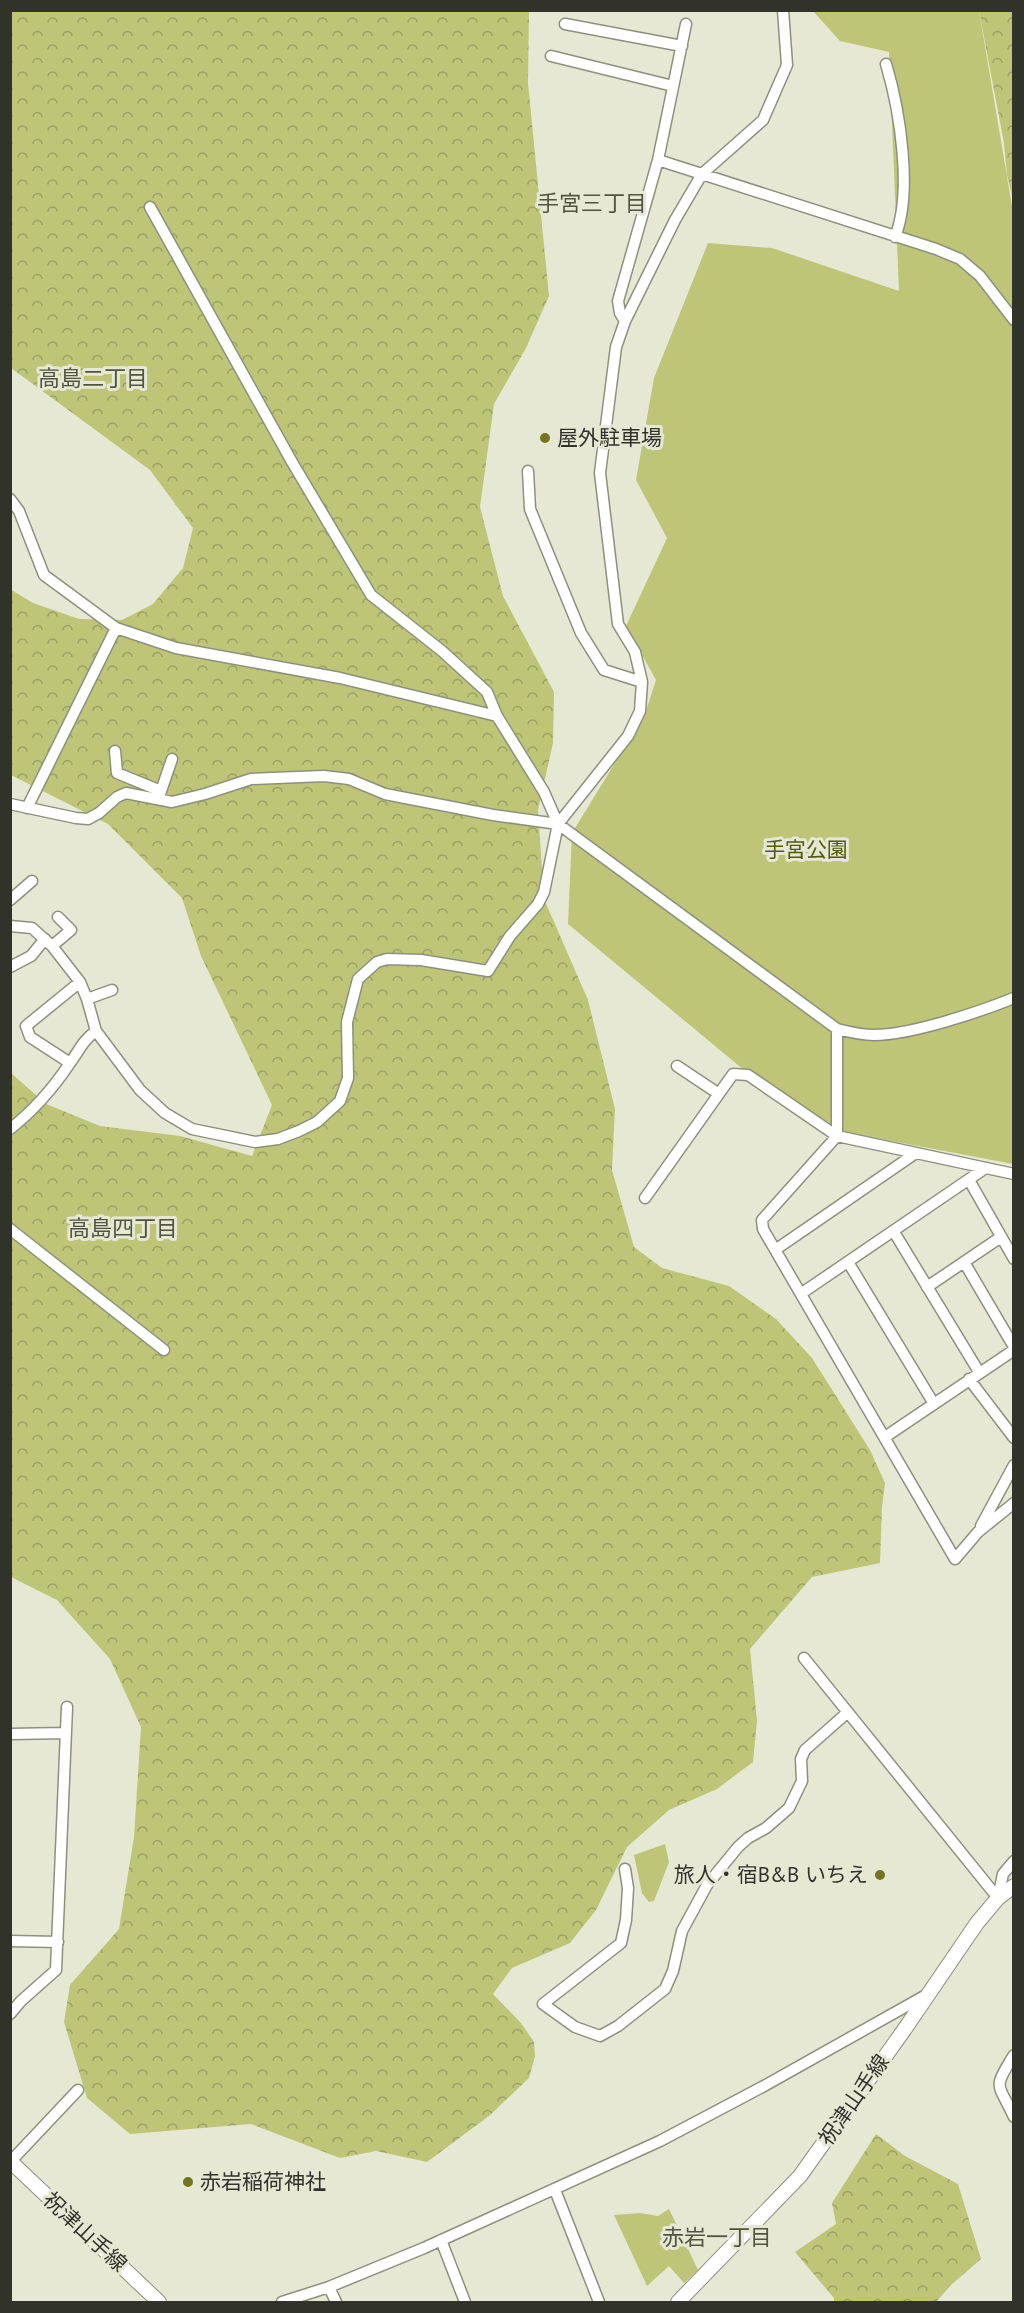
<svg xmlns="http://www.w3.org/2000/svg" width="1024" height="2313" viewBox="0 0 1024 2313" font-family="'PT Sans','Noto Sans JP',sans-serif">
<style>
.forest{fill:url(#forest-crowns)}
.park{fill:#bec577}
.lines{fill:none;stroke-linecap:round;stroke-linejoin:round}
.minor-casing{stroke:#8e907e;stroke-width:13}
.tertiary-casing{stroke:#8e907e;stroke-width:16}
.minor{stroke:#fff;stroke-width:10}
.tertiary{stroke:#fff;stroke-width:14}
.poi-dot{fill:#72761f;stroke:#e6e8d4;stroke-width:2}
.labels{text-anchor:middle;stroke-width:6;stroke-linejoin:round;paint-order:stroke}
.poi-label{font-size:21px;fill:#31322a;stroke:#e6e8d4;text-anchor:start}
.park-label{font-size:21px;fill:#55590e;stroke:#e6e8d4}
.street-label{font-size:21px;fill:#31322a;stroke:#e6e8d4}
.neighbourhood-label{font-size:22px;fill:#525443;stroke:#e6e8d4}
</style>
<defs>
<pattern id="forest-crowns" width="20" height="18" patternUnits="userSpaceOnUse" patternTransform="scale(1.5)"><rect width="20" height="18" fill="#bec577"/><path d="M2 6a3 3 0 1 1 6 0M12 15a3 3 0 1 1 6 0" fill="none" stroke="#9ba162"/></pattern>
</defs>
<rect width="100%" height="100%" fill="#e6e8d4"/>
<path class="forest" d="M11,11h518l-1,72 21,213 -23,52 -32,56 -14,103 23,89 51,96 -1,51 -15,67 6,89 44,101 27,109 -3,61 22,77 28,21 67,18 47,33 36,39 58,92 15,33 -3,24 -2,56 -68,14 -62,72 7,72 -4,41 -36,27 -48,21 -42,37 -31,63 -26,33 -58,25 -19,26 28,29 13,19 1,14 -6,22 -40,38 -62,46 -51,-11 -36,7 -89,-34 -121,10 -43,-36 -23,-76 6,-37 49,-56 15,-92 7,-110 -31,-68 -53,-59 -46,-23v-504l35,31 54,22 80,10 72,20 20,-51 -71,-149 -19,-58 -74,-74 -97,-49 -1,-186 23,14 46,16 43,1 31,-16 30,-36 10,-40 -43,-58 -139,-102z
M979,11h34v189l-6,-25 -3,-32z
M876,2134l29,22 53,28 23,75 -30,26 -15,17h-102v-4l-39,-46 41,-28 -4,-21z"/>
<path class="park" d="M813,11h166l35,207 -1,946 -169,-32 -100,-62 -176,-146 4,-91 73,-119 11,-34 -30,-54 41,-88 -31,-58 18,-102 54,-135 64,5 127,43 -10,-239 -49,-11z
M665,1844l4,18 -15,39 -5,1 -7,-9 -8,-38z
M669,2209l29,61 -14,13 -15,-17 -22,20 -33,-71 26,-2 18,3z"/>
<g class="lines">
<g class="minor-casing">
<path id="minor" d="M565,24l117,22
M551,56l122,30
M886,64c14,47 27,128 9,173
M658,160l278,89 24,10 20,17 34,44
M150,207l142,255 79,133 71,56 45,41 10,24 47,76 14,32
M625,321l-5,-8 -2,-12 40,-141 28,-136
M528,471l2,38 51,124 23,37 38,12
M10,499l9,12 25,64 72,53 60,20 164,30 157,38
M115,751l2,22 44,18
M159,797l13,-38
M10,804l66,14 12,1 11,-6 18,-16 9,-4 46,9 33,-8 46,-15 73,-3 25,3 36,15 108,21 65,9 279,205c12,3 25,6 37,6 37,0 105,-23 140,-37
M27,808l89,-180
M10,900l22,-19
M10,926l22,2 20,18 28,36 7,17 9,32 44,59 25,23 27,16 63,13 23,-3 21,-8 18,-9 23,-21 8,-23 -1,-56 11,-43 19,-17 10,-3 34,1 67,11 22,-35 28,-32 6,-12 14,-68 70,-88 12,-25 2,-29 -7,-30 -17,-28 -18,-151 16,-126 9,-26 50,-101 27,-46 61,-54 24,-55 -4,-55
M52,946l19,-16 -13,-13
M10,967l21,-11 14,-17
M87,999l25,-9
M837,1029v107l-75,84 1,9 192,330 23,-27 36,-29
M70,1063l-40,-26 -4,-11 54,-44
M677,1066l42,28
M10,1129c23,-18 44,-42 60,-66 9,-12 13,-23 26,-32
M969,1180l45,79
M645,1198l88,-124 15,1 89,61 177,38
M10,1229l154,121
M894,1232l85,140
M775,1250l141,-97
M848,1262l86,142
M964,1262l50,85
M927,1287l74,-50
M802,1293l182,-124
M969,1379l45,59
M885,1437l129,-87
M981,1526l33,-61
M804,1658l194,240
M10,1734l55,-1
M625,1869l3,19 -2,32 -5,23 -78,61 32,23 25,9 18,-10 47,-37 8,-18 9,-40 25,-46 31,-38 10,-9 18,-10 23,-20 13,-27 -1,-22 4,-9 43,-38
M998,1898l5,-24 11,-13
M10,1941l48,1
M10,2014l11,-13 35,-31 11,-263
M1014,2055c-22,35 -16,27 0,62
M11,2161l67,-71
M555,2190l44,112
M441,2240l24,62
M329,2287l7,15
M282,2302l47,-15 95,-39 236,-107 104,-55 164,-92"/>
</g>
<g class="tertiary-casing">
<path id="tertiary" d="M10,2161l149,141
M678,2302l122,-126 104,-146 73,-107 21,-25 16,-12"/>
</g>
<use href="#minor" class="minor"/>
<use href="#tertiary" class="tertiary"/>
</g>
<g class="poi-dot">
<circle cx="545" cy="438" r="6"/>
<circle cx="880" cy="1875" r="6"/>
<circle cx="188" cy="2182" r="6"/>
</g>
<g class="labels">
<g class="poi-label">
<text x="557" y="445">屋外駐車場</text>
<text x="868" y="1882" text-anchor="end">旅人・宿B&amp;B いちえ</text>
<text x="200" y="2189">赤岩稲荷神社</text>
</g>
<g class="park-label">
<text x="806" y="857">手宮公園</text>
</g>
<g class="street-label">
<text transform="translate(854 2100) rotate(-55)" y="7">祝津山手線</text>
<text transform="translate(85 2232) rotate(43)" y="7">祝津山手線</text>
</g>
<g class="neighbourhood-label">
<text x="592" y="211">手宮三丁目</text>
<text x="93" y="386">高島二丁目</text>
<text x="123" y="1236">高島四丁目</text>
<text x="717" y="2245">赤岩一丁目</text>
</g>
</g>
<rect width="1024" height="2313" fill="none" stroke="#31322a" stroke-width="24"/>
</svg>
